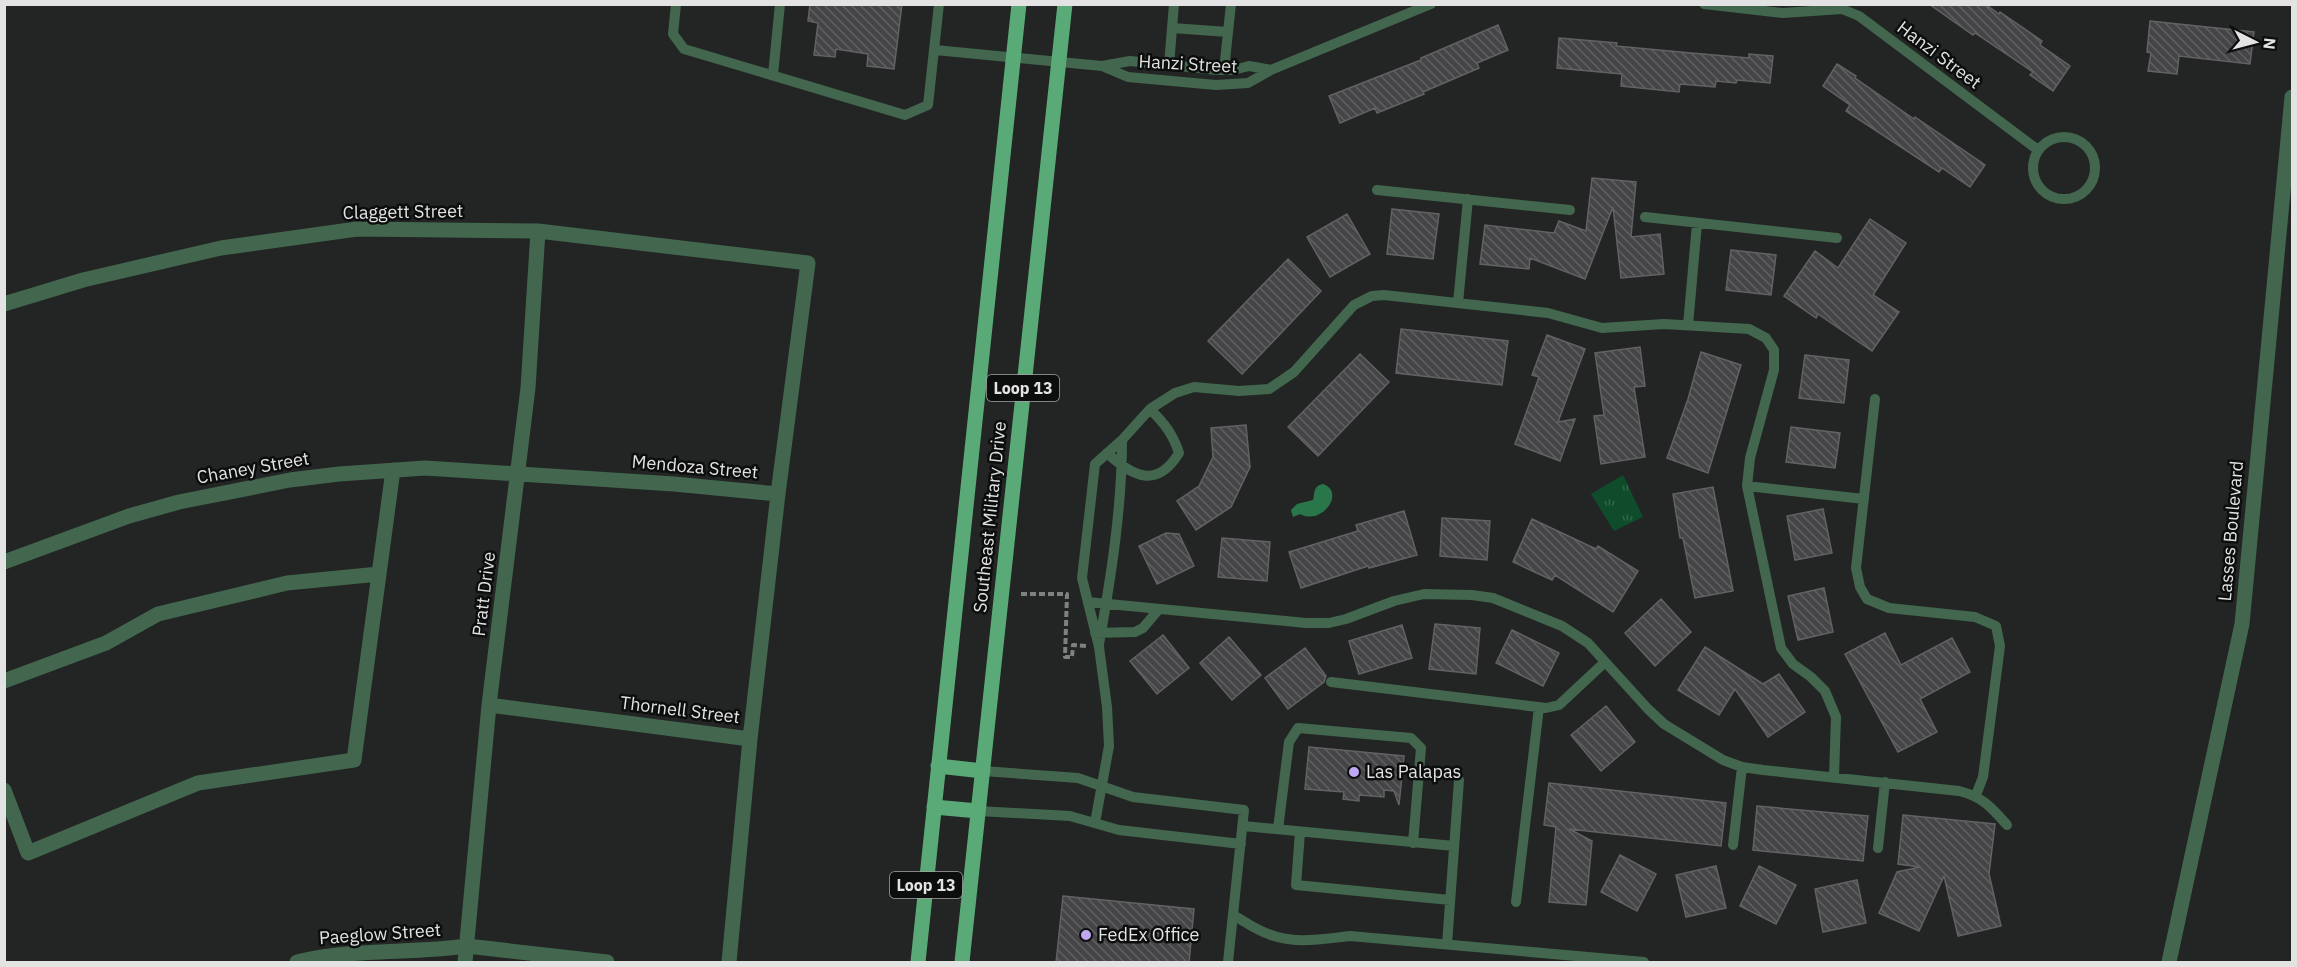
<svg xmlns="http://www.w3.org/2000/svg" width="2297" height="967" viewBox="0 0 2297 967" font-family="'IBM Plex Sans',sans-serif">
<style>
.grass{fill:url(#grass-tufts)}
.water{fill:#29764a}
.building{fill:url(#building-back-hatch);stroke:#626165;stroke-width:1.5}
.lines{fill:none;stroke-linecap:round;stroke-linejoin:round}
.path{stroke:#7f817f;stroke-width:4;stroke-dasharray:6 3;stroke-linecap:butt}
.service{stroke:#42674e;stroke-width:10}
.minor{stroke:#42674e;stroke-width:15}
.primary{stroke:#59aa77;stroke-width:15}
.poi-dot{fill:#c1a8f3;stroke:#0c0d0d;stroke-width:2}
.labels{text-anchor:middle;stroke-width:5;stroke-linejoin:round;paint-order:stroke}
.shield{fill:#0c0d0d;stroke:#a2a3a2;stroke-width:1.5}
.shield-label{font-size:16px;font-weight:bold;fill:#e2e3e2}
.street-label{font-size:18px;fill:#e2e3e2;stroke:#0c0d0d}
.poi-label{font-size:18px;fill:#e2e3e2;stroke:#0c0d0d;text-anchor:start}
</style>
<defs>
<pattern id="grass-tufts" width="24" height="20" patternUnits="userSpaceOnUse" patternTransform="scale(1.5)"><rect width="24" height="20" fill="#0f4c2b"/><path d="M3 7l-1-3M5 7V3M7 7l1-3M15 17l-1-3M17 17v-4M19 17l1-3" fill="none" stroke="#326649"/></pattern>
<pattern id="building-back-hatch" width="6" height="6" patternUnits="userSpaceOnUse" patternTransform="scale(1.5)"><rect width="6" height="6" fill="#454447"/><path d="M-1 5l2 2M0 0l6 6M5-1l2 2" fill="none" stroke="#605f61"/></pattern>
</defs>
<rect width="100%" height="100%" fill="#222523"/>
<path class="grass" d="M1623,475l20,42 -29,14 -23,-37z"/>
<path class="water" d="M1323,484c23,8 -1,42 -23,30l-7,3 -2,-7 6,-6 16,-4c2,-7 0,-14 10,-16z"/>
<path class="building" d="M810,4h92l-8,65 -27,-3 1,-12 -32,-5 -1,8 -21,-2 4,-32 -10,-2z
M1929,4h56l14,10 1,-2 42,29 -2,4 30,21 -17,25 -23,-16 3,-3 -58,-39 -2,2z
M2150,21l104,11 -4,32 -71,-8 -2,18 -29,-3 3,-18 -4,-1z
M1498,25l10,25 -31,13 2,5 -56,24 1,2 -47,19 -2,-5 -35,15 -11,-27 92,-36v-2z
M1559,38l58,5 -1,3 75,7 58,5v-4l24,2 -3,27 -33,-3 -1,3 -20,-2 -1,6 -35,-3 -1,8 -58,-6 1,-12 -65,-6z
M1837,64l19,12 -1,2 59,41 1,-2 70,48 -15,22 -28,-19 -3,4 -93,-61 4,-6 -27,-19z
M1592,178l44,4 -5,55 29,-3 4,40 -43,4 -8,-71 -28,72 -55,-21 -1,11 -49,-5 5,-39 69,8 5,-12 27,10z
M1392,209l47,5 -6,45 -46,-5z
M1347,214l23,40 -40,23 -23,-40z
M1870,219l36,24 -33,52 26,17 -27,39 -54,-37 -2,4 -32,-22 31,-45 23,17z
M1731,250l45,5 -5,40 -45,-5z
M1288,259l33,32 -79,83 -34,-33z
M1401,329l107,12 -6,44 -106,-12z
M1547,335l38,14 -27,73 17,-3 -15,42 -45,-17 24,-67 -7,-2z
M1640,347l5,39 -11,1 11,70 -44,7 -7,-48 10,-1 -9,-62z
M1701,352l40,13 -33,108 -41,-15 21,-59z
M1360,354l29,28 -71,74 -30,-29z
M1805,355l44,5 -5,43 -45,-5z
M1246,425l4,42 -19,40 -35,23 -19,-29 22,-15 14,-29 -2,-29z
M1791,427l49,6 -5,35 -49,-6z
M1713,487l20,104 -38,7 -12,-60h-3l-7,-44z
M1823,509l9,44 -37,7 -8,-44z
M1404,511l13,44 -48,13 -1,-2 -67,22 -12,-36 69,-21 -2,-6z
M1442,518l48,3 -3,39 -47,-4z
M1532,519l64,30 2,-3 40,25 -25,41 -58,-37 -3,5 -39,-18z
M1166,533l13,1 15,32 -37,18 -18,-38z
M1222,538l48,4 -3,39 -49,-4z
M1824,588l9,44 -35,8 -10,-44z
M1661,599l30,33 -36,34 -30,-33z
M1435,624l45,4 -4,46 -47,-5z
M1402,625l10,33 -53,16 -10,-33z
M1512,630l47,23 -16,33 -47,-23z
M1885,633l16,32 51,-27 18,34 -50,27 17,33 -39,20 -53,-98z
M1163,635l26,33 -32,26 -27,-33z
M1229,637l32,38 -29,25 -32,-37z
M1705,647l58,37 16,-10 26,38 -37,25 -33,-48 -16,26 -41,-25z
M1305,648l21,28 -2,6 -36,27 -23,-31z
M1606,706l29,36 -34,29 -30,-36z
M1309,747l95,9 -5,49 -5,-14 -10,-1v7l-25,-2v6l-16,-2 1,-7 -39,-3z
M1549,783l177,20 -5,43 -152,-17 23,12 -6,64 -37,-3 7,-75 -12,-2z
M1757,806l111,10 -5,45 -110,-11z
M1903,815l92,9 -6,50 12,52 -43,10 -14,-60 -25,55 -40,-18 18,-41 23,-5 -22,-3z
M1620,855l36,19 -19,37 -36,-19z
M1716,866l10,42 -40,9 -10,-42z
M1759,866l37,19 -20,39 -36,-18z
M1857,880l9,43 -43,9 -8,-43z
M1063,896l131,13 -5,54h-133z"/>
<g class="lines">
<path class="path" d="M1021,594h46l-2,63h7l1,-12 13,1"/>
<path class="service" d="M676,4l-3,30 11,15 221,66 23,-10 11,-101
M1704,4l79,9 59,-4 17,7 179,134
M1172,28l56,4
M935,50l167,16 28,-5 87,9h16l16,-4 22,4
M1169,65l5,-61
M1102,66l26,11 88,8 32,-2 23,-13 160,-66
M1224,70l7,-66
M773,75l7,-71
M2033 168a31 31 0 1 1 62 0a31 31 0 1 1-62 0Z
M1377,190l193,20
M1645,217l192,21
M1458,303l10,-104
M1688,325l9,-101
M1875,399l-19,169 4,19 7,12 22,9 86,9 21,9 4,20 -17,131 -7,18
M1107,453c26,24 50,36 72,0 -6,-19 -15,-30 -29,-44
M1747,486l117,13
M1088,602l218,21h23l17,-4 48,-18 30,-7 48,1 21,3 69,28 26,17 60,66 16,15 59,36 19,7 21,3 196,21c24,6 32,16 48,34
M1095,633l40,-1 8,-4 16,-19
M1099,644c12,-67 23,-136 23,-204
M1331,682l215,26 13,-3 46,-43
M983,771l95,7 55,19 111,13 -16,152
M978,811l92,5 49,14 122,14
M1095,823l14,-77 -2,-39 -8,-60 -17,-69 13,-114 27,-24 28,-31 25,-16 19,-6 45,4 30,-2 25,-17 60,-67 18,-9 12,-1 164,18 54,15 62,-4 85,5 17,9 8,12v20l-24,88 -3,28 34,162 12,16 18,13 14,14 11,26 -2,59
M1243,826l211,20
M1278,829l11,-87 9,-14 113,10 10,10 -8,95
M1300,832l-4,53 154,15
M1733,845l9,-78
M1878,848l7,-66
M1516,902l23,-195
M1233,915c11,6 22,14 33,18 27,12 56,6 84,3l294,26
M1447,944l12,-164"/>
<path class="minor" d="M4,304l79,-24 138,-32 136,-19 181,2 270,32 -30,231 -104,-10 -249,-16 -86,6 -49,6 -111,22 -50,14 -125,46
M4,681l102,-38 52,-29 129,-31 92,-9
M489,705l261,34 -21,223
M750,739l28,-245
M4,790l24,63 170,-70 156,-23 39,-290
M297,962c56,-14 113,-8 170,-16l140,16
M465,962l24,-257 39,-317 10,-157
M2169,962l73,-338 50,-527"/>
<path class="primary" d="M938,766l45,5
M934,807l44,4
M918,962l101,-958
M962,962l103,-958"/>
</g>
<g class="poi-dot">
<circle cx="1354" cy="772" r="6"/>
<circle cx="1086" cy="935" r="6"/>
</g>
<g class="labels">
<g class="shield">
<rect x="987" y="375" width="72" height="26" rx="4.5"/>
<rect x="890" y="872" width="72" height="26" rx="4.5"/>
</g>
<g class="shield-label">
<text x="1023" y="394">Loop 13</text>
<text x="926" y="891">Loop 13</text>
</g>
<g class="street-label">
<text transform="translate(1939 55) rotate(37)" y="6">Hanzi Street</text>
<text transform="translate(1188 64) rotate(3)" y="6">Hanzi Street</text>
<text transform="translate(403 212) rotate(-1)" y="6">Claggett Street</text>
<text transform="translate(695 467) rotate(5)" y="6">Mendoza Street</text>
<text transform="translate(253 468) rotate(-10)" y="6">Chaney Street</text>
<text transform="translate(990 517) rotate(-84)" y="6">Southeast Military Drive</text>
<text transform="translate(2231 531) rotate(-85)" y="6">Lasses Boulevard</text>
<text transform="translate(484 594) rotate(-83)" y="6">Pratt Drive</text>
<text transform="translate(680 710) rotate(7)" y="6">Thornell Street</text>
<text transform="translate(380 934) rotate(-4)" y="6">Paeglow Street</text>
</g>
<g class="poi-label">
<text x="1366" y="778">Las Palapas</text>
<text x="1098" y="941">FedEx Office</text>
</g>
</g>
<rect width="2297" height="967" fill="none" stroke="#e2e3e2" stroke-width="12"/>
<g transform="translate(2255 42) rotate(96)" stroke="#0c0d0d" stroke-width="4.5" paint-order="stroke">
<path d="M0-4.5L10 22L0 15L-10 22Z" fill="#e2e3e2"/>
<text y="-9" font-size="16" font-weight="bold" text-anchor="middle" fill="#e2e3e2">N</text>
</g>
</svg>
